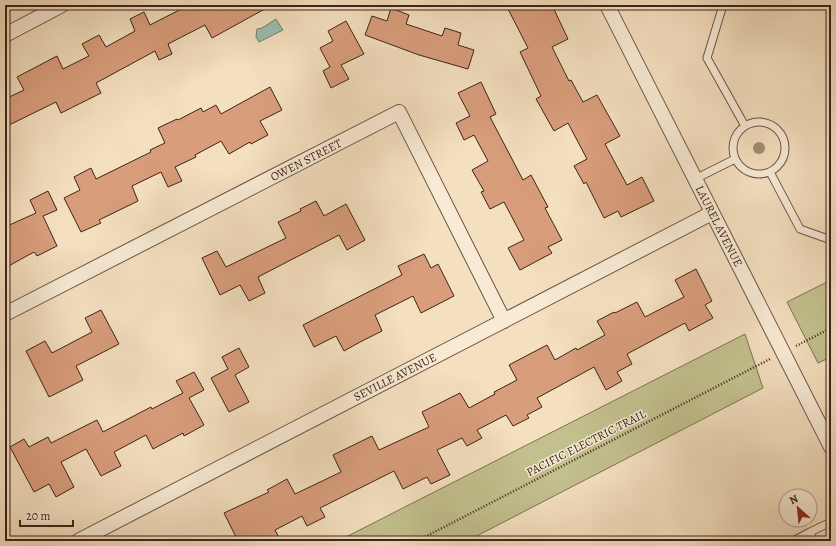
<svg xmlns="http://www.w3.org/2000/svg" width="836" height="546" viewBox="0 0 836 546" font-family="Alegreya,serif">
<style>
.green{fill:#c2c08e;stroke:#7f7254}
.water{fill:#9cbdae;stroke:#768073}
.building{fill:#d89d7b;stroke:#3c241a}
.lines{fill:none;stroke-linecap:round;stroke-linejoin:round}
.lane-casing{stroke:#6a5343;stroke-width:9}
.street-casing{stroke:#6a5343;stroke-width:16}
.path{stroke:#3c241a;stroke-width:2.5;stroke-dasharray:1 2;stroke-linecap:butt}
.lane{stroke:#f8ead5;stroke-width:7}
.street{stroke:#f8ead5;stroke-width:14}
.tree{fill:#a28e74}
.labels{text-anchor:middle;stroke-width:3;stroke-linejoin:round;paint-order:stroke}
.street-label{font-size:12px;fill:#3c241a;stroke:#f8ead5}
</style>
<rect width="100%" height="100%" fill="#f4dfbf"/>
<filter id="stains"><feTurbulence type="fractalNoise" baseFrequency=".005" numOctaves="4"/><feColorMatrix values="0 0 0 0 .2 0 0 0 0 .09 0 0 0 0 .02 0 0 0 .5 -.17"/></filter>
<radialGradient id="worn" r=".72"><stop offset=".6" stop-color="#630" stop-opacity="0"/><stop offset="1" stop-color="#630" stop-opacity=".3"/></radialGradient>
<path class="green" d="M831,280v77l-13,6 -31,-61z
M745,334l18,54 -296,153h-129z"/>
<path class="water" d="M276,19l7,11 -24,12 -3,-5 1,-8 5,-1z"/>
<path class="building" d="M189,5h83l-60,33 -7,-13 -37,19 4,10 -13,6 -4,-9 -59,32 5,10 -40,20 -5,-11 -51,25v-28l19,-9 -7,-13 40,-21 6,13 26,-13 -7,-12 17,-9 7,12 29,-16 -5,-12 14,-7 6,13z
M506,5h46l16,34 -16,8 17,34 2,-1 12,22 14,-7 23,41 -15,8 22,41 15,-8 12,24 -33,16 -3,-6 -14,7 -18,-36 -2,2 -10,-18 13,-7 -19,-36 -14,8 -18,-32 5,-3 -21,-44 8,-4z
M391,8l18,7 -3,9 36,12 3,-8 16,5 -3,12 16,5 -6,19 -49,-14 -54,-20 7,-19 15,5z
M346,21l18,33 -23,11 8,14 -18,9 -8,-17 7,-4 -10,-19 13,-7 -5,-10z
M481,82l15,32 -6,3 33,63 8,-5 17,32 -3,1 17,32 -14,7 4,6 -32,17 -12,-22 16,-8 -20,-38 -14,7 -9,-17 3,-1 -12,-21 16,-9 -14,-26 -10,5 -8,-17 14,-7 -12,-23z
M270,87l12,23 -22,11 8,14 -17,9 -1,-2 -21,12 -8,-13 -26,14 1,2 -21,10 7,14 -14,6 -7,-15 -29,14 6,15 -39,19 2,3 -20,9 -17,-34 16,-8 -6,-13 17,-9 5,11 55,-27 -1,-2 15,-7 -7,-15 19,-9 1,1 23,-12 2,4 13,-7 5,9z
M48,191l9,19 -14,6 14,30 -20,10 -3,-4 -29,16v-41l31,-14 -6,-13z
M316,201l8,15 22,-12 19,36 -18,10 -8,-15 -81,42 7,16 -16,8 -9,-16 -20,10 -18,-37 15,-7 9,16 60,-29 -8,-16 23,-11 -1,-2z
M424,254l7,14 7,-4 16,32 -33,17 -8,-17 -38,19 7,16 -22,11 -16,9 -8,-15 -22,11 -11,-22 99,-50 -4,-9z
M696,269l16,32 -7,4 8,13 -24,13 -4,-8 -58,31 5,10 -15,8 5,9 -16,9 -12,-23 -57,31 5,9 -15,8 2,3 -16,8 -7,-11 -29,15 5,8 -15,8 -5,-8 -25,12 13,25 -19,9 -4,-7 -24,12 -9,-18 -74,37 5,9 -18,9 -5,-10 -27,14 6,11h-43l-14,-28 45,-21 -2,-2 20,-11 8,15 46,-22 -8,-17 39,-19 7,14 50,-23 -7,-15 38,-19 9,15 26,-14 -1,-2 23,-12 -8,-15 17,-9 21,-11 8,15 21,-12 1,2 28,-15 -8,-14 17,-9 1,1 22,-11 8,15 39,-20 -9,-17z
M101,310l18,34 -43,22 7,14 -34,17 -23,-46 19,-10 7,12 40,-21 -7,-14z
M239,348l10,19 -14,8 14,27 -20,10 -18,-34 17,-9 -6,-12z
M194,372l10,18 -15,8 15,27 -20,11 -1,-3 -30,16 -7,-14 -32,17 7,14 -20,10 -15,-27 -25,13 13,25 -18,10 -7,-13 -15,8 -24,-45 14,-8 5,8 19,-10 3,6 46,-23 6,12 48,-25 1,2 31,-16 -7,-12z"/>
<g class="lines">
<g class="lane-casing">
<path id="lane" d="M723,5l-16,53 38,68
M733 148a26 26 0 1 1 52 0a26 26 0 1 1-52 0Z
M770,172l30,57 31,11
M695,179l40,-20
M793,541l17,-9
M814,541l-4,-9 21,-10"/>
</g>
<g class="street-casing">
<path id="street" d="M607,5l224,442
M5,35l57,-30
M5,314l394,-202 105,209
M78,541l634,-328"/>
</g>
<path class="path" d="M796,346l35,-18
M417,541l353,-182"/>
<use href="#lane" class="lane"/>
<use href="#street" class="street"/>
</g>
<circle class="tree" cx="759" cy="148" r="6"/>
<g class="labels">
<g class="street-label">
<text transform="translate(306 160) rotate(-27)" y="4">OWEN STREET</text>
<text transform="translate(719 226) rotate(63)" y="4">LAUREL AVENUE</text>
<text transform="translate(395 377) rotate(-27)" y="4">SEVILLE AVENUE</text>
<text transform="translate(586 443) rotate(-27)" y="4">PACIFIC ELECTRIC TRAIL</text>
</g>
</g>
<rect width="836" height="546" fill="none" stroke="#f4dfbf" stroke-width="20"/>
<rect x="6" y="6" width="824" height="534" fill="none" stroke="#3c241a" stroke-width="2"/>
<rect x="10" y="10" width="816" height="526" fill="none" stroke="#3c241a"/>
<g transform="translate(798 508) rotate(333)"><circle r="19" fill="#f8ead5" stroke="#ad9b8a"/>
<path d="M0-3L7 15L0 10L-7 15Z" fill="#8f2418"/>
<text y="-6" font-size="11" font-weight="bold" text-anchor="middle" fill="#3c241a">N</text>
</g>
<path d="M20 520v6h53v-6" fill="none" stroke="#3c241a" stroke-width="2"/>
<text x="26" y="520" font-size="12" fill="#3c241a" stroke="#f8ead5" stroke-width="3" paint-order="stroke">20 m</text>
<rect width="100%" height="100%" filter="url(#stains)"/>
<rect width="100%" height="100%" fill="url(#worn)"/>
</svg>
